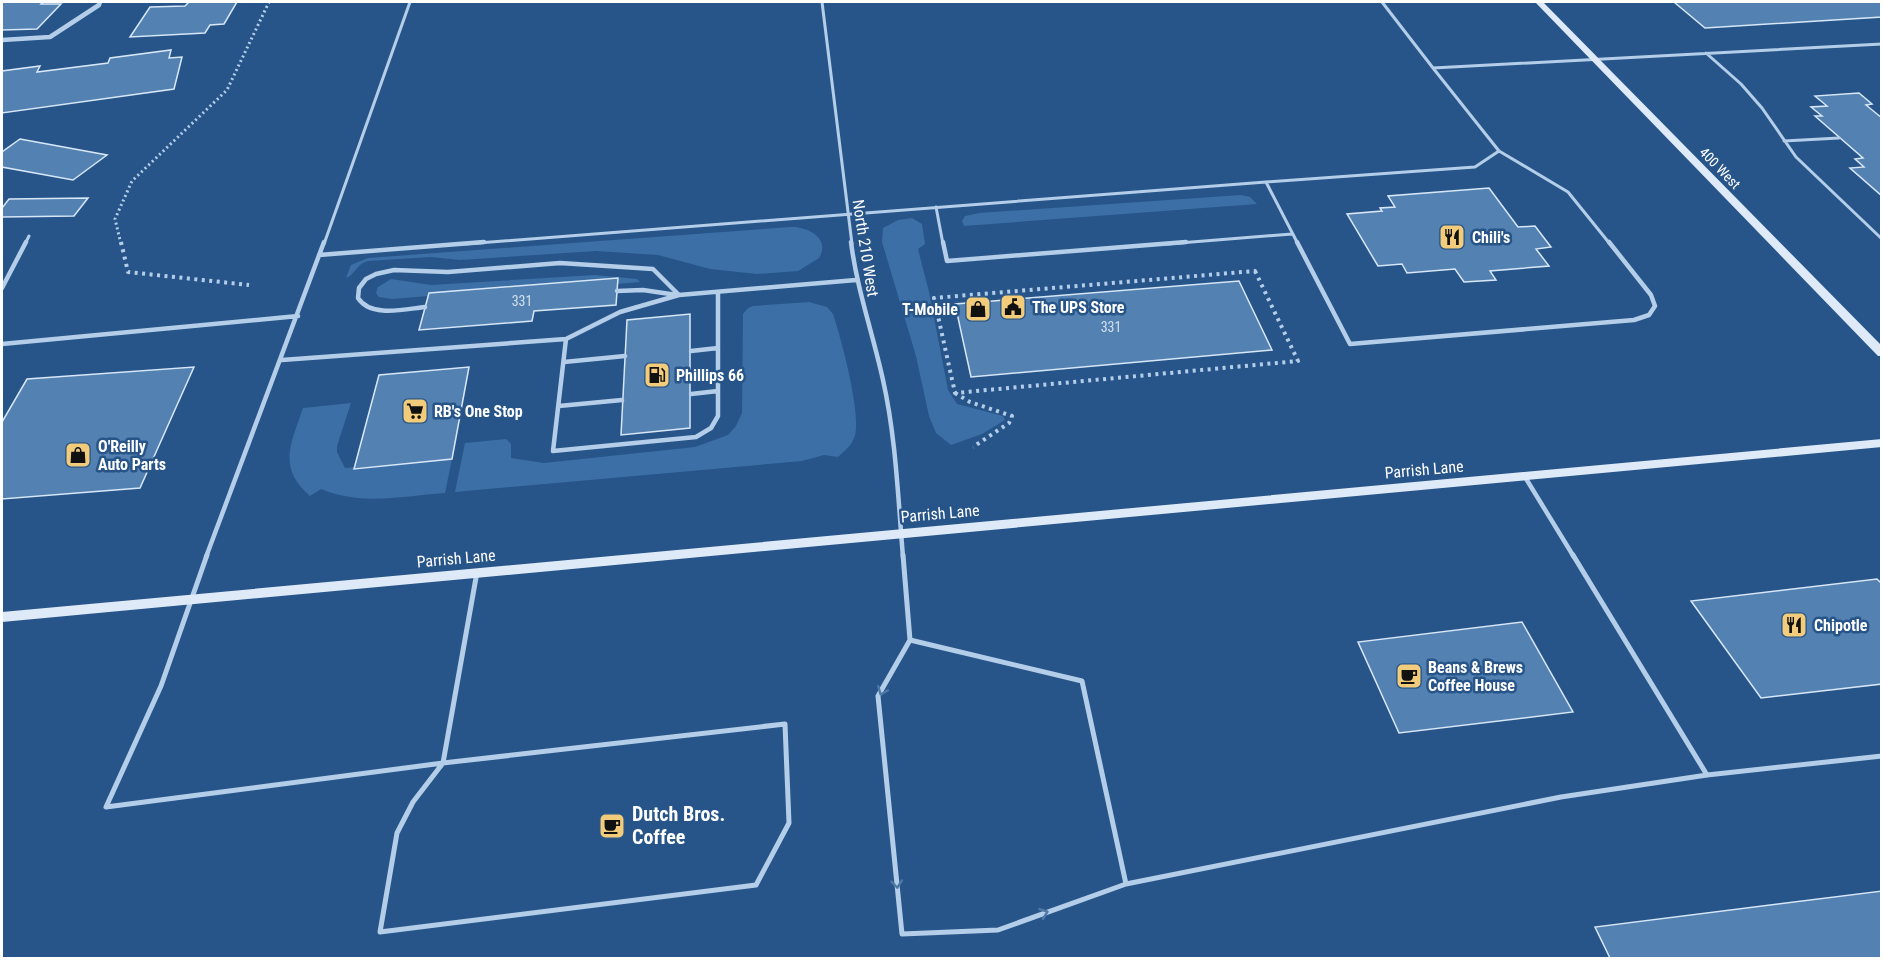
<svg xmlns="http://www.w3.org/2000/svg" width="1883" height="960" viewBox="0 0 1883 960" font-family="'Roboto Condensed',sans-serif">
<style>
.green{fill:#3b6fa6}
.building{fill:#5381b2;stroke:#d8e7f7;stroke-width:1.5}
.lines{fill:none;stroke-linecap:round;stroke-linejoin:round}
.path-far1{stroke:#b4cee9;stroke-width:3;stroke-dasharray:2 3;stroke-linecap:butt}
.path{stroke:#b4cee9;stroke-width:4;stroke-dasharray:3 4.5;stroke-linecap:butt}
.lane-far2{stroke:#b4cee9;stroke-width:3}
.lane-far1{stroke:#b4cee9;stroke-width:4.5}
.lane{stroke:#b4cee9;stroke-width:5}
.street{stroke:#b4cee9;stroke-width:4.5}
.secondary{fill:#deeaf8;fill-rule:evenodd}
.oneway{stroke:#5179a6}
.labels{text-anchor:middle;stroke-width:5;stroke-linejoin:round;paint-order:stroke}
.far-street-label{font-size:14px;fill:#fff;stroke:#275589}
.number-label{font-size:14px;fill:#d4e0ec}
.poi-label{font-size:16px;font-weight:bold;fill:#fff;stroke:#275589;text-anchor:start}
.street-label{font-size:16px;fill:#fff;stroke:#275589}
.near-poi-label{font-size:20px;font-weight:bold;fill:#fff;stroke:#275589;text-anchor:start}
</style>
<rect width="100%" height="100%" fill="#275589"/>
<path class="green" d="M1241,195l9,2 7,7 -293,22 -2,-5 3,-5 14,-3z
M912,218l10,6 3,20 -7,5 11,43 19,98 9,14 46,12 2,4 -23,14 -31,11 -15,-12 -7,-17 -13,-60 -34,-114 1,-14 15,-8z
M790,227c17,-1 41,11 29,31l-21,13 -41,3 -47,-5 -52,-14 -62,-4 -136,9 -29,-3 -63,4c-12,3 -13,14 -22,17l5,-13 17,-7z
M595,275l42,4 3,3 -22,2v-6l-189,15 -1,3 -36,3 -13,-2 -3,-4 2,-6 13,-8 40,6z
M809,302l18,5 6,7c8,24 28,98 22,121 -2,10 -11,16 -17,22l-14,-2 -22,6 -347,31 10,-49 41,-4 5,5v14l33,5 151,-16 33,-12 8,-9 6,-13 1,-99 5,-6 5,-2z
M351,403l-14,43v6l8,16 107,-9 -7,34c-42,3 -84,13 -124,-4l-11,7c-33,-29 -19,-52 -7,-88z"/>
<path class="building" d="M2,2h41l-2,2h20l-24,25 -35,1z
M189,2h48l-13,22 -14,1 -5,8 -75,4 20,-30 35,-1z
M1674,2h208v15l-177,11z
M171,50l-2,8 13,-1 -8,32 -172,24v-42l38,-5 -3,6 71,-9 2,-5z
M1859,93l13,11 -6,1 16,13v78l-32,-28 14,-1 -9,-8 8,-1 -48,-42h7l-11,-9 16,-1 -12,-10z
M20,139l87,16 -34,25 -71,-13v-15z
M1489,188l29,39 17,-1 16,21 -15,2 13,17 -59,5 6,9 -32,2 -9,-13 -48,4 -5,-9 -24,2 -31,-52 35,-3 -2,-3 15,-1 -7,-11z
M88,198l-14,18 -72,1v-9l7,-9z
M618,278l-2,27 -82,6 -2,10 -113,9 10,-37z
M1239,281l33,69 -301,27 -16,-73z
M690,314v114l-69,7 6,-115z
M194,367l-54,121 -138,11v-77l25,-43z
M469,367l-17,92 -98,10 25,-94z
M1877,579l5,5v100l-121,14 -70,-97z
M1522,622l51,90 -174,21 -41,-91z
M1882,891v67h-272l-15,-31z"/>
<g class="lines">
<path class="path-far1" d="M121,244l-6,-25 17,-38 95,-91 42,-88"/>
<path class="path" d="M121,242l7,30 121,13
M1255,271l43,90 -343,32 -21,-95z
M955,393l15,9 42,14 -3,7 -36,24"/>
<path class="lane-far2" d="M822,2l30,242
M1382,2l51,66
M1706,53l35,31 21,24 34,49 86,82
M1784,141l55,-3
M1266,182l209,-15 24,-16
M936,207l7,37
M25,244l4,-8
M324,244l86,-242
M465,244l801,-62 32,62
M1167,244l125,-10
M1610,244l-42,-52 -69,-41 -66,-83 449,-24"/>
<path class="lane-far1" d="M851,242c6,48 22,92 32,138 13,58 15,118 20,177
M943,242l4,19 239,-19
M1297,242l53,102 284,-24 15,-5 6,-9 -4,-11 -42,-53
M319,255l165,-13
M2,288l24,-46
M617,291l26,-1 34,5
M425,307c-20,2 -54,11 -67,-9l1,-10 7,-9 10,-5 18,-4 54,2 112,-9 93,6 26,26
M566,339l-13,112 143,-14 15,-9 7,-12v-124
M2,344l296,-28
M691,351l27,-3
M282,360l284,-21 54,-27 59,-17 177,-15
M564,362l61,-6
M691,394l27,-3
M559,406l63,-6
M1525,477l49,80
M206,557l118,-315"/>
<path class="lane" d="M207,555l-46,131 -55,121 337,-44
M903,555l7,85 172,41 44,203 435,-87 146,-22 175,-19
M1573,555l134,220
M910,640l-32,56 24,238 96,-4 128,-46
M785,724l4,99 -33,62 -376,47 17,-99 16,-31 30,-39z
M443,763l34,-191"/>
<path class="street" d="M2,40l48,-3 49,-32 1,-3"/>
<path class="secondary" d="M1535,2h8l339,344v10h-4z
M1882,439v8l-1880,175v-10z"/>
</g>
<defs><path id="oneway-chevron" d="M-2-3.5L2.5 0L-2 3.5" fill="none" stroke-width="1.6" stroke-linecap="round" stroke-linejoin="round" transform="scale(1.5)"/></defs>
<g class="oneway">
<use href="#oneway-chevron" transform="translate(882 691) rotate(112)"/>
<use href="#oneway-chevron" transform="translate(897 884) rotate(84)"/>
<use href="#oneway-chevron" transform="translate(1044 913) rotate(-20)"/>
</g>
<defs>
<g id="restaurant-square" transform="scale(1.35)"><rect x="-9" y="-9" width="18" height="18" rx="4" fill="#f2cc7a" stroke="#275589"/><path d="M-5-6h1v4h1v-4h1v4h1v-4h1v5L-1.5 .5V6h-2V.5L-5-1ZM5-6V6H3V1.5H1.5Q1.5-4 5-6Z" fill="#111"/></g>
<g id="civic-square" transform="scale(1.35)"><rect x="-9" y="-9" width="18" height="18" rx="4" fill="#f2cc7a" stroke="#275589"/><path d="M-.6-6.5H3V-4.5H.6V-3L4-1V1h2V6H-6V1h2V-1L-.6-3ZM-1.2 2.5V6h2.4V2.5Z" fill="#111"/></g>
<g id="shop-square" transform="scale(1.35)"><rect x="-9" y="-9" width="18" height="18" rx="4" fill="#f2cc7a" stroke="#275589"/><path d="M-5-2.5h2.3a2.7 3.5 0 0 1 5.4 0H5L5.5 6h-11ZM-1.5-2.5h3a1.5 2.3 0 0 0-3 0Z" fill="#111"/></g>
<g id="fuel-square" transform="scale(1.35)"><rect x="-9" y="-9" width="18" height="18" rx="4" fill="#f2cc7a" stroke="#275589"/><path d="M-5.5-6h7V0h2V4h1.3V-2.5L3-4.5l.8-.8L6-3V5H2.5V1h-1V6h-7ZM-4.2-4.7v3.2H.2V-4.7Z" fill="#111"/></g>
<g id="supermarket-square" transform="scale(1.35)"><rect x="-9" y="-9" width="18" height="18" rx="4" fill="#f2cc7a" stroke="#275589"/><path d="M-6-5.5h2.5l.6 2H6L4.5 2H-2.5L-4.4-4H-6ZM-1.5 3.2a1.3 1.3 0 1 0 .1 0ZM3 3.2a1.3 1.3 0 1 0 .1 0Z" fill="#111"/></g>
<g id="cafe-square" transform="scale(1.35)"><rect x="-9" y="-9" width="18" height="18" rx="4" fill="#f2cc7a" stroke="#275589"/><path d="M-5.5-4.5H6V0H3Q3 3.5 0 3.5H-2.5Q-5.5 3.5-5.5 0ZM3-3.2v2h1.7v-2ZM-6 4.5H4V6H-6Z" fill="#111"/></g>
</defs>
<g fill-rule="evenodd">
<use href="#restaurant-square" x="1452" y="237"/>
<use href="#civic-square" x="1013" y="307"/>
<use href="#shop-square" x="978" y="309"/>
<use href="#fuel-square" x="657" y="375"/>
<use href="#supermarket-square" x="415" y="411"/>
<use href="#shop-square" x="78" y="455"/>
<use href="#restaurant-square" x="1794" y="625"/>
<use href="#cafe-square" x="1409" y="676"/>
<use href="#cafe-square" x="612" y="826"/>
</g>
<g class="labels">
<g class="far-street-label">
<text transform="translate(1720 168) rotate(46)" y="5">400 West</text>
</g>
<g class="number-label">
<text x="522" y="306">331</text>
<text x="1111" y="332">331</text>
</g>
<g class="poi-label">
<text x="1472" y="243">Chili's</text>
<text x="1032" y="313">The UPS Store</text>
<text x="958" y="315" text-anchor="end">T-Mobile</text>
<text x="676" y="381">Phillips 66</text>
<text x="434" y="417">RB's One Stop</text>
<text x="98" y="452">O'Reilly<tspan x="98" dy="18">Auto Parts</tspan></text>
<text x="1814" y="631">Chipotle</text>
<text x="1428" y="673">Beans &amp; Brews<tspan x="1428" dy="18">Coffee House</tspan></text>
</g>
<g class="street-label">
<text transform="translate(866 248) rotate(81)" y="6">North 210 West</text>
<text transform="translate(1424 469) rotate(-5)" y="6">Parrish Lane</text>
<text transform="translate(940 513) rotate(-5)" y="6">Parrish Lane</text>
<text transform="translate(456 558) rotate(-5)" y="6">Parrish Lane</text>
</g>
<g class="near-poi-label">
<text x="632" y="821">Dutch Bros.<tspan x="632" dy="23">Coffee</tspan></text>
</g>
</g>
<rect width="1883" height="960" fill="none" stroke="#ffffff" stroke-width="6"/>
</svg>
